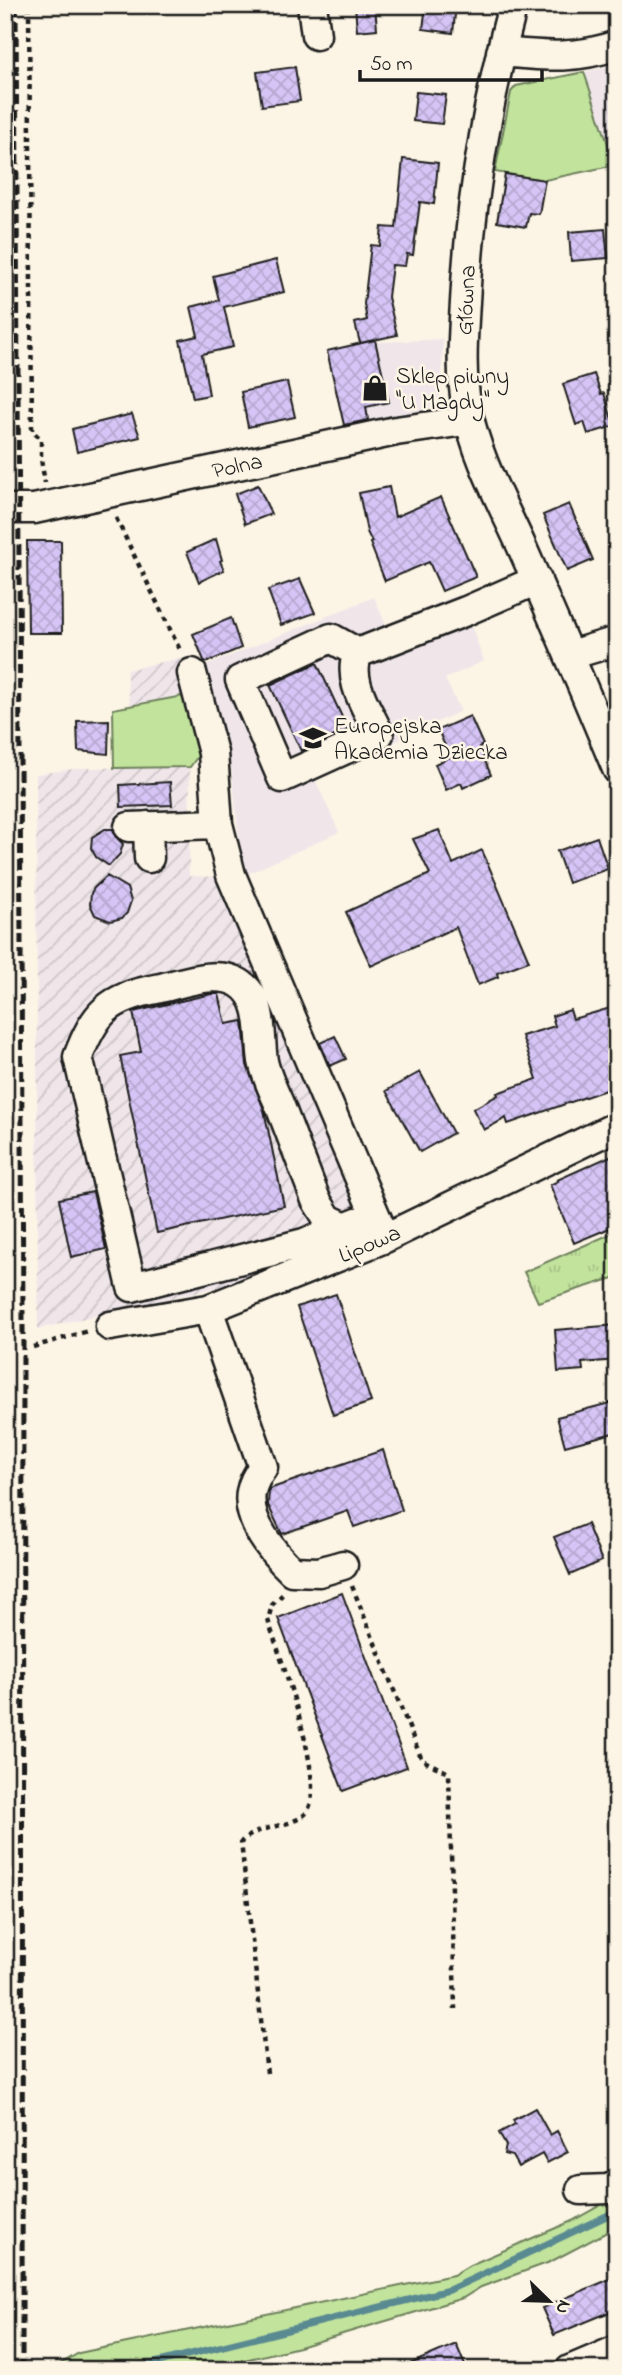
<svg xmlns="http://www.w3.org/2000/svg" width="622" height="2375" viewBox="0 0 622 2375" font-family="'Indie Flower',sans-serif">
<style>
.built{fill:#f0e6ea}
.industrial{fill:url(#industrial-furrows)}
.green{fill:#c1e39c;stroke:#6e805c;stroke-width:2}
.park{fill:url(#park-tufts);stroke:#6e805c;stroke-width:2}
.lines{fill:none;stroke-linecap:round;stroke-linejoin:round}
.stream{stroke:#5a8a91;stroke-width:7}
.building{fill:url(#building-cross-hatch);stroke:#1c1c1c;stroke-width:2}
.minor-casing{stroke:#1c1c1c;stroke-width:33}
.path{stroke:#1c1c1c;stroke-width:4.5;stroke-dasharray:5 5;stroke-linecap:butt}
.minor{stroke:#fcf5e5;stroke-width:28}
.rail{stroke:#1c1c1c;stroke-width:5;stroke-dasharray:10 5;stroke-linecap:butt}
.labels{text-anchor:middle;stroke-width:5;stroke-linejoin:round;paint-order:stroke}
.street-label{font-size:23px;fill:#1c1c1c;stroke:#fcf5e5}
.poi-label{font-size:23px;fill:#1c1c1c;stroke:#fcf5e5;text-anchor:start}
</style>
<defs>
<pattern id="industrial-furrows" width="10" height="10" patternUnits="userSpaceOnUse" patternTransform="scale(1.75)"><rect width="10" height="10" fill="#f0e6ea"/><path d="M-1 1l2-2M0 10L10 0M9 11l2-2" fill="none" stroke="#cdc5c8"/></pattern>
<pattern id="park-tufts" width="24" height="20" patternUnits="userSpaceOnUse" patternTransform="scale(1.75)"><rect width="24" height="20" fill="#c1e39c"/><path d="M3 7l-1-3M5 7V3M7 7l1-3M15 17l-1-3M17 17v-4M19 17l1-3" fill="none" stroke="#a5c286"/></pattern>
<pattern id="building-cross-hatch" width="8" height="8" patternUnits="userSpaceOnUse" patternTransform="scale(1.75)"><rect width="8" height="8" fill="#d5c4f5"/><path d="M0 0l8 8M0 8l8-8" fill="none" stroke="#b6a8d1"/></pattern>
</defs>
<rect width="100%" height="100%" fill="#fcf5e5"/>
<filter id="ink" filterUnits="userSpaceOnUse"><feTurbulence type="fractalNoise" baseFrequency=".0143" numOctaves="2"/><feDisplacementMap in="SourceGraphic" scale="14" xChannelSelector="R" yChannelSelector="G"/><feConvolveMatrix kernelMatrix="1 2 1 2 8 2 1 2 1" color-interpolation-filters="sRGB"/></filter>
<g filter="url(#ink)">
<path class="built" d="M617,64v106l-33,-98z
M443,339l-2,66 -72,17 -10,-45 -25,5 -7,-31 33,-8z
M460,594l24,67 -39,18 16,32 -146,68 24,53 -96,44 -12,-111 -26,-99 169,-69 12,28z"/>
<path class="industrial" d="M180,658l3,38 -53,10 -4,-36z
M190,767l-1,109 32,1 131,318 6,40 -115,46 -205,48 -2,-555 44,-6z"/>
<path class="green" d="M584,72l31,93 -70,15 -50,-8 16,-80 5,-6z
M183,696h5l12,57 -10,14 -76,1 -1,-59z
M617,2196v31l-67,35 -69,25 -18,11 -164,49 -96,23h-153l29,-17 374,-78 17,-10 102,-44z"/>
<path class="park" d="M617,1231v46l-79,25 -14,-30z"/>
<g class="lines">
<path class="stream" d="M127,2370l322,-80 168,-79"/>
</g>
<path class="building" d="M355,5h20l2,24 -20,2z
M426,5h30l-3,28 -30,-4z
M295,67l5,34 -38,5 -5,-34z
M416,92l30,3 -4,29 -29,-3z
M403,159l35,4 -4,41 -14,-2 -7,53 -6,-1 -2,12 -13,-1 -4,32 9,38 -37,8 -5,-20 12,-3 -3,-16 7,-59 9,1 2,-19 14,1z
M505,174l40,6 -6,34 -10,-1 -3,14 -29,-5z
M605,229l3,29 -37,3 -2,-29z
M276,260l8,32 -60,15 9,40 -31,7 7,41 -16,3 -13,-58 18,-4 -7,-29 28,-7 -6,-24z
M375,340l14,62 -23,5 2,13 -24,5 -17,-74z
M594,374l7,20 3,-1 10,33 -26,8 -4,-12 -8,3 -13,-41z
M287,382l8,35 -47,10 -7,-35z
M132,414l8,23 -63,15 -5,-23z
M258,485l13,29 -26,10 -10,-30z
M389,487l6,30 46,-20 35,80 -34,14 -13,-29 -44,19 -15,-38 2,-1 -5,-10 -8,-39z
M569,504l24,56 -26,11 -24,-56z
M216,539l6,21 -2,1 4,9 -25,12 -12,-30z
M27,541h34l1,92h-34z
M300,579l15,34 -34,12 -13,-35z
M231,618l10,30 -36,15 -12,-29z
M317,663l31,67 -47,21 -31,-66z
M470,716l13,29 -4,2 12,28 -28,13 -2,-5 -15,7 -11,-26 15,-7 -12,-27z
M109,720l-1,34 -30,-3 -1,-30z
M170,782l2,23 -51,2 -1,-22z
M105,829h8l2,7 8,8 -3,10 -11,12 -13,-9 -5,-9 1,-11z
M439,830l14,34 29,-14 47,111 -32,12 1,4 -20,8 -22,-58 -85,39 -25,-54 84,-38 -17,-35z
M597,837l11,32 -40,14 -11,-32z
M107,876l20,12 4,13 -4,12 -5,5 -12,3 -15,-6 -5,-11 1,-11 3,-5z
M211,994h8l7,30 17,-3 4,44 17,45 20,96 -127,27 -37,-177 21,-4 -8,-40z
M617,1006v80l-109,38 -2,-6 -22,12 -11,-21 25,-14 -1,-2 40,-14 -15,-43 33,-10 -3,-10 18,-6 3,9z
M335,1036l11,23 -16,7 -10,-23z
M420,1072l33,61 -33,19 -34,-61z
M617,1153v72l-43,18 -24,-58 8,-4 -1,-1z
M93,1192l13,57 -35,8 -12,-58z
M336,1294l35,108 -38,13 -36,-108z
M617,1325v35l-35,3 1,7 -25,2 -3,-42z
M617,1401v31l-52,14 -8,-29z
M383,1450l19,60 -48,17 -6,-16 -66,23 -14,-29 1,-16z
M587,1524l15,37 -32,14 -16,-38z
M342,1593l65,174 -64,24 -65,-173z
M535,2108l15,27 7,-4 11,21 -21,11 -5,-9 -24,13 -6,-11 -8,-2 2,-8 -7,-13 16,-9 -2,-4z
M617,2276v33l-63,26 -12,-27z
M456,2344l11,26h-71z"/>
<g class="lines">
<g class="minor-casing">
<path id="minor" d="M312,5l4,30
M513,5c-26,98 -43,196 -48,297 -2,35 -5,71 2,106 9,48 34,93 54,137 33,75 65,149 96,224
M501,52c44,4 73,8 116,-7
M5,509h29l362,-78 62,-9 11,-3
M358,653l-27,-15 -91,42 42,98 97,-44c-11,-25 -33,-54 -21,-81l108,-42 71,-31
M570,655l47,-14
M192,673l21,80 5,71 13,51 154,363
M148,826l1,32
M129,827l89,-3
M345,1227l-17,-8 -12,-19c-12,-31 -24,-62 -36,-94 -6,-14 -14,-30 -17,-45 -4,-25 2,-62 -24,-78 -22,-14 -59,1 -83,6 -47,9 -61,23 -78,68l54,230 172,-44 53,-21 20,-2
M208,1309l55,158c-6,8 -10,15 -12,25 -5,29 22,61 41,79l27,1 24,-7
M110,1326l98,-17 177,-71 232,-112
M581,2190l28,-1 8,-5
M570,2370l47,-20"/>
</g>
<path class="path" d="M29,5l3,426 9,8v20l4,24
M116,518l65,134
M33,1347l55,-16
M352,1586l70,174 27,13 6,236
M267,2073l-26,-231c17,-17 47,-14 63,-27 28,-22 -26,-163 -36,-195l4,-15 11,-11"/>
<use href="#minor" class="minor"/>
<path class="rail" d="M16,5l7,1316 -1,1049
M5,1002l2,1368"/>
</g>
</g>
<defs>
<g id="shop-bare" transform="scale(2.1)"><path d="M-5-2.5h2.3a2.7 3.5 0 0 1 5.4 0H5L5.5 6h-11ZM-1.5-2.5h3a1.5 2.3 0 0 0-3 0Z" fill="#1c1c1c" stroke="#fcf5e5" stroke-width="2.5" paint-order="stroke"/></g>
<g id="school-bare" transform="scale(2.1)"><path d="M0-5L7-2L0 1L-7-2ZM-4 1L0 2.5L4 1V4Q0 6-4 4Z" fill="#1c1c1c" stroke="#fcf5e5" stroke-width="2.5" paint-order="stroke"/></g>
</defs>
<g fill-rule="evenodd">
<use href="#shop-bare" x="375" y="388"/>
<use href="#school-bare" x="313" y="738"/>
</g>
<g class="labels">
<g class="street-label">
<text transform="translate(465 300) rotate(-87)" y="8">Główna</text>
<text transform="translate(237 465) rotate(-12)" y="8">Polna</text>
<text transform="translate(369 1243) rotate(-23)" y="8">Lipowa</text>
</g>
<g class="poi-label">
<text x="396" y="383">Sklep piwny<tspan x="396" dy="26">"U Magdy"</tspan></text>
<text x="334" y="733">Europejska<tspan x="334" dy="26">Akademia Dziecka</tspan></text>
</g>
</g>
<rect width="622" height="2375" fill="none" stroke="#fcf5e5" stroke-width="28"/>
<rect x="14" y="14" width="594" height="2347" fill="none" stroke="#1c1c1c" stroke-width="2.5" filter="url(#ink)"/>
<g transform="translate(549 2301) rotate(113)" stroke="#fcf5e5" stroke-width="5" paint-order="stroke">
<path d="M0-5L12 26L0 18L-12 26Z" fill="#1c1c1c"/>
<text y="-10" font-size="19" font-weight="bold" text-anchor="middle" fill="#1c1c1c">N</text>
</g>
<path d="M360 70v10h182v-10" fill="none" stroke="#1c1c1c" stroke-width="3.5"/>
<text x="370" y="70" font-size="21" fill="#1c1c1c" stroke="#fcf5e5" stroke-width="5" paint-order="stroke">50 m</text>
</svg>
